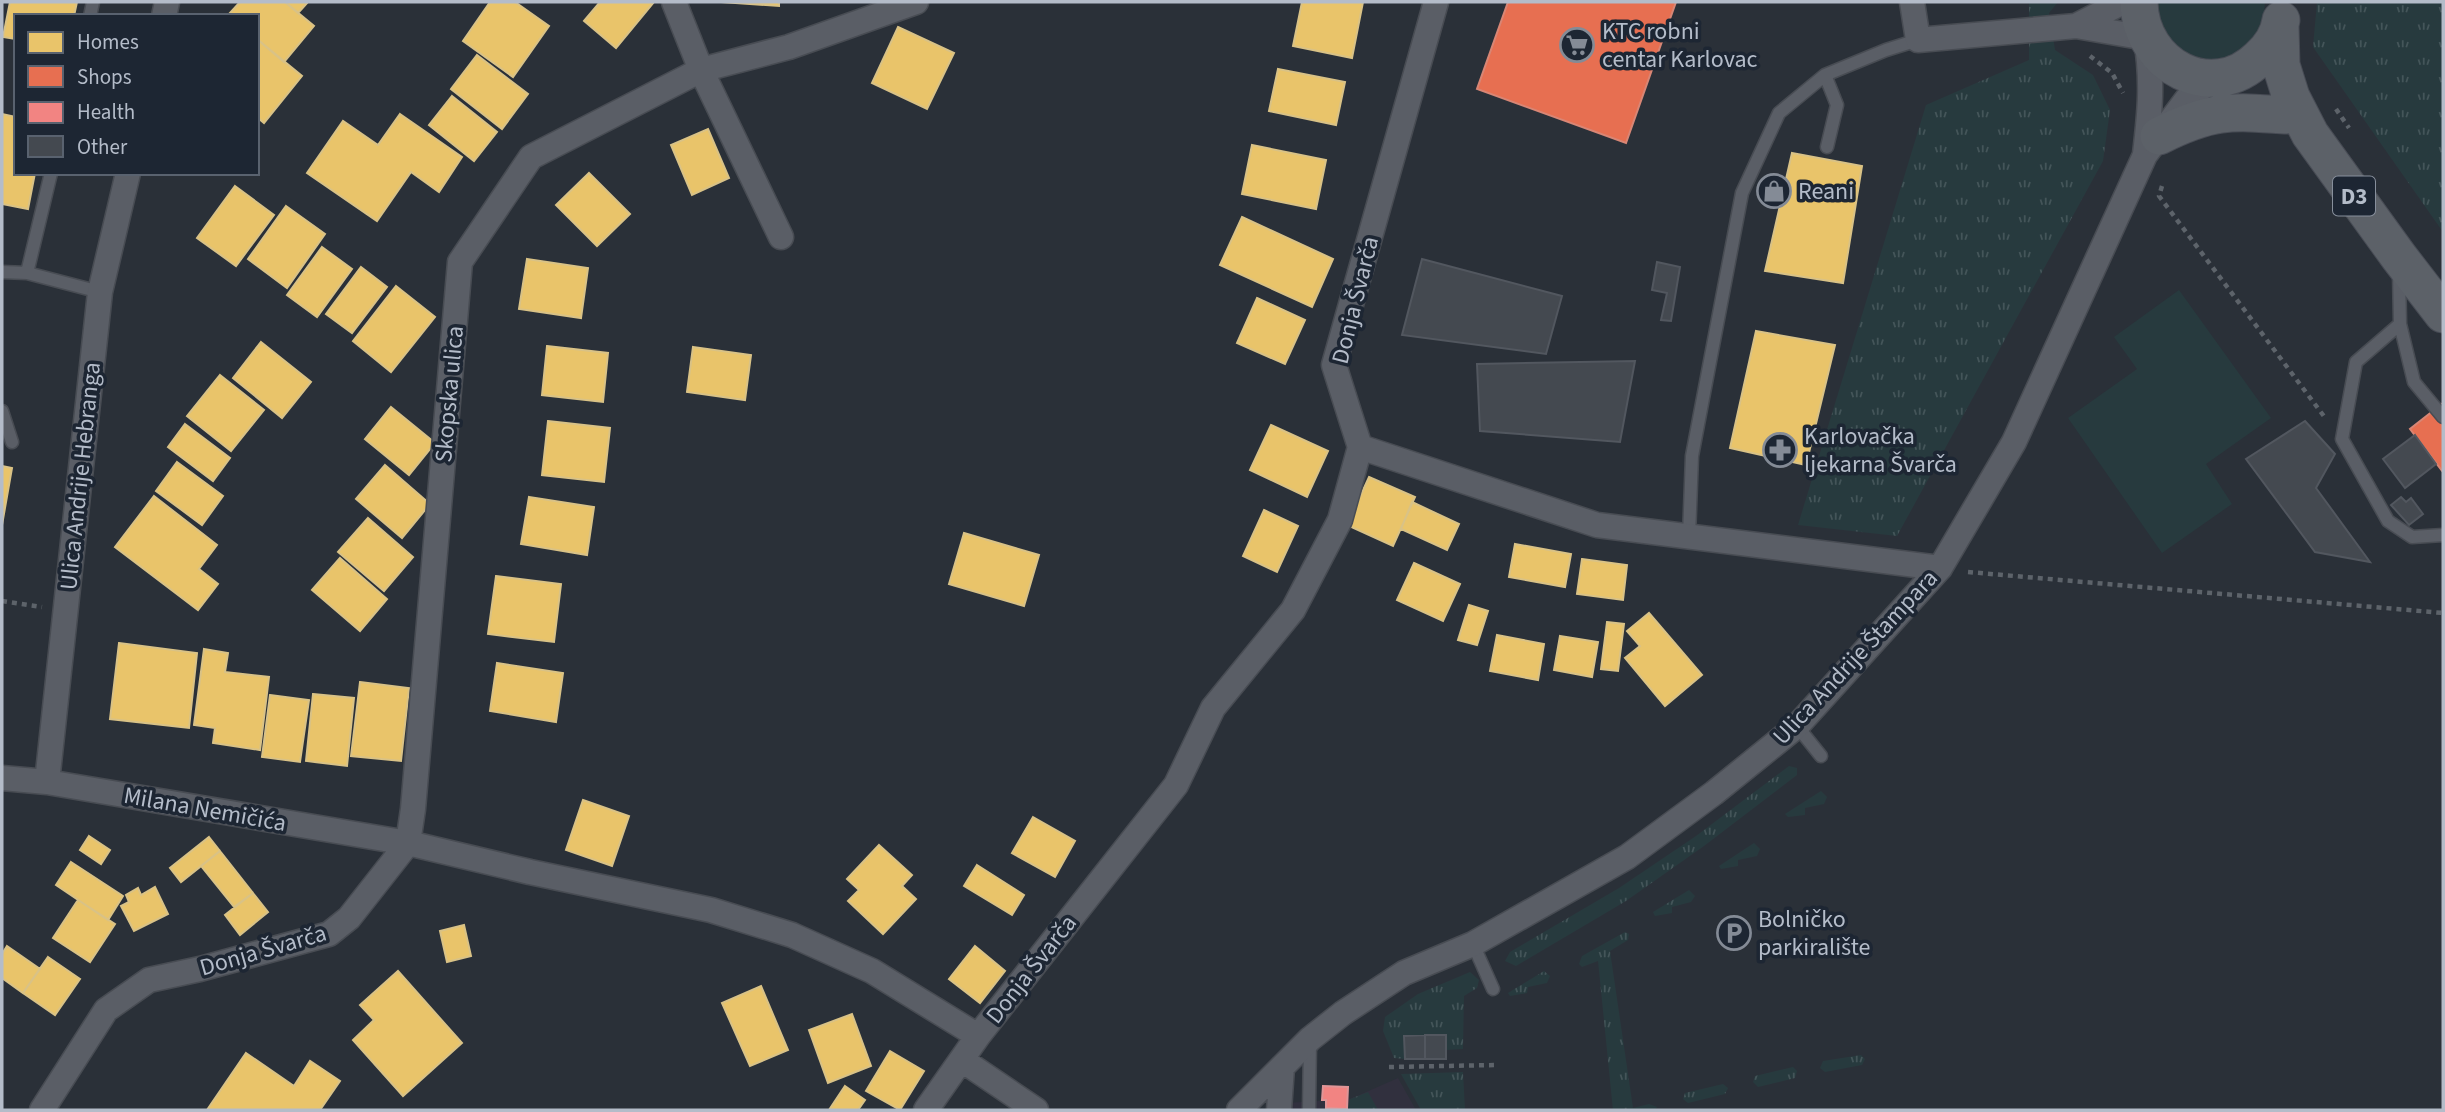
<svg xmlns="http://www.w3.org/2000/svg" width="2445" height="1112" viewBox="0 0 2445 1112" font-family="'Source Sans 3',sans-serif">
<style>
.medical{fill:#31303e}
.grass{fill:url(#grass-tufts)}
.garden{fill:#273a3e}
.homes{fill:#e9c46a;stroke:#d9c286;stroke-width:2}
.shops{fill:#e76f51;stroke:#d88675;stroke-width:2}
.health{fill:#f28482;stroke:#df9597;stroke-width:2}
.building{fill:#444950;stroke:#52575f;stroke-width:2}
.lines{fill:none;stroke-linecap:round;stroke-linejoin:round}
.lane-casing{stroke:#484c53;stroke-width:15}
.street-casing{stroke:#484c53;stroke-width:27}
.primary-casing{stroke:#484c55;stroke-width:39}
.path{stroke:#5d636a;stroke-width:4.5;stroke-dasharray:5 5;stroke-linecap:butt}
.lane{stroke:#5a5e66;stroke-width:12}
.street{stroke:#5a5e66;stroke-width:24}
.primary{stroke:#5c6168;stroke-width:37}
.labels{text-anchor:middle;stroke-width:7;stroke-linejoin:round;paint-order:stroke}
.shield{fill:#1d2633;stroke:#878f9c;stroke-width:2}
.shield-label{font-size:23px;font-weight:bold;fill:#b4bcc9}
.poi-label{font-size:24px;fill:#b4bcc9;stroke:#1d2633;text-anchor:start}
.street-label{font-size:24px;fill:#b4bcc9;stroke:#1d2633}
</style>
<defs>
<pattern id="grass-tufts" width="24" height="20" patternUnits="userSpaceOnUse" patternTransform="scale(1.75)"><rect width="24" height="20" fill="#273a3e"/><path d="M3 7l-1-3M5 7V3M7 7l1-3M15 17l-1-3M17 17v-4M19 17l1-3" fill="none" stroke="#445559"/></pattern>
</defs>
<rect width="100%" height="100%" fill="#2a3038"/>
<path class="medical" d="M1398,1078l18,32h-131v-7l65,-4z"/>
<path class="grass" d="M2029,2h29l-9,11 6,37 38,25 17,35 -7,51 -206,375 -99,-11 128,-420 103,-45z
M2317,2h126v230l-130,-185z
M1789,766l8,2v7l-93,71 -78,55 -110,65 -11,-5 5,-9 109,-64 77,-52z
M1821,791l6,6 -3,7 -19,4v7l-17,2 -3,-3z
M1754,843l6,6 -3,7 -19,4v6l-17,3 -2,-3z
M1689,890l6,6 -4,6 -19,5v6l-17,3 -2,-4z
M1625,932l4,2 -1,6 -18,11 23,157 16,-4 8,3 -2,3h-42l-15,-149 -16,6 -3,-3 3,-8z
M1544,971l6,5 -3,7 -19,4 -1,6 -17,3 -2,-3z
M1470,972l9,8 -2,8 -13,8 -1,53 -17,1 -1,-15 -40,1v23l-11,-1 -11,-27 2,-14 33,-23z
M1861,1055l4,4 -3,6 -37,7 -5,-4 3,-7z
M1793,1067l4,4 -2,7 -37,9 -5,-5 2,-6z
M1463,1072l2,38h-44l-20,-36z
M1723,1084l5,4 -3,6 -37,9 -5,-4 2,-6z
M1368,1092l10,18h-47l16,-1 3,-10z"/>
<path class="garden" d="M2155,2h110c-1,27 -15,51 -43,57 -9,2 -20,3 -28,-1 -10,-4 -19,-12 -28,-18z
M2179,290l92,128 -65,46 26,40 -70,49 -94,-135 69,-49 -23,-32z"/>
<path class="homes" d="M10,2h67l-3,14h-58v23l-13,-2z
M240,2h45l29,24 -30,36 -27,-23v-23l-29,-1z
M285,2h23l-10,11z
M490,2h25l34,24 -36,51 -50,-36z
M600,2h54l-38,46 -32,-27z
M721,2h58v4z
M1302,2h61l-11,56 -59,-12z
M898,27l56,26 -27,56 -55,-26z
M257,39l45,37 -38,47 -7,-6z
M477,55l51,39 -26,35 -51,-40z
M1278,69l67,13 -9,43 -67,-14z
M452,96l45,36 -23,29 -45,-36z
M2,114l14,3v56h19l-7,36 -26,-5z
M400,114l62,43 -23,35 -28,-20 -34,49 -70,-48 36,-52 35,24z
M708,129l21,49 -37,17 -21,-50z
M1252,145l74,15 -10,49 -74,-15z
M1792,153l70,13 -19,117 -78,-12z
M589,173l41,41 -33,32 -41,-41z
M235,186l39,29 -38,51 -39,-28z
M286,206l39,28 -38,54 -39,-29z
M1242,217l91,42 -21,48 -92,-42z
M322,247l30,22 -35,48 -30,-22z
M527,259l61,9 -7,50 -62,-9z
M361,267l26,20 -35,46 -26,-19z
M396,286l39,31 -44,55 -38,-31z
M1257,298l48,22 -20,44 -48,-21z
M1756,331l79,14 -29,120 -76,-17z
M261,342l50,40 -29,36 -49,-40z
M547,346l61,7 -5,49 -61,-7z
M693,347l58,8 -6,45 -58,-8z
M220,375l44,35 -33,41 -44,-35z
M391,407l44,36 -26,32 -44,-36z
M548,421l62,7 -6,54 -62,-7z
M185,424l45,34 -17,23 -45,-34z
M1271,425l57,26 -21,46 -57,-27z
M177,462l46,34 -21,29 -46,-34z
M385,465l45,39 -28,34 -46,-39z
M2,466l10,2 -10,57z
M1369,477l46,20 -22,49 -46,-21z
M154,496l63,49 -18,24 19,15 -20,26 -83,-63z
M529,497l65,10 -7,48 -66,-11z
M1412,502l47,22 -12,26 -46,-21z
M1264,510l34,16 -21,46 -34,-16z
M368,518l45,39 -29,34 -46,-39z
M964,533l75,22 -15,51 -75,-22z
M1515,544l56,10 -6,33 -56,-10z
M340,558l47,41 -27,32 -48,-41z
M1582,559l45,6 -4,35 -46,-6z
M1414,563l46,21 -17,37 -46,-21z
M496,576l65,8 -7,58 -66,-8z
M1469,605l19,6 -11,34 -19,-5z
M1649,613l53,62 -37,31 -40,-48 15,-12 -13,-15z
M1607,622l17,2 -6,47 -17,-2z
M1497,635l47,9 -6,36 -48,-9z
M1560,636l38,6 -6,35 -38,-7z
M119,643l78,10 -8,75 -79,-9z
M204,649l24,4 -3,19 44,5 -9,73 -47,-7 2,-15 -21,-3z
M497,663l66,10 -7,49 -66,-11z
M360,682l49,6 -8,73 -50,-5z
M313,694l41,4 -7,68 -41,-5z
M270,695l39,5 -9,62 -38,-5z
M583,800l46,16 -17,50 -46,-16z
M1033,817l42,24 -20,36 -43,-24z
M89,836l21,14 -9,14 -21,-14z
M209,837l11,14 -39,31 -11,-14z
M879,845l33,30 -10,11 14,13 -33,35 -35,-33 11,-11 -12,-11z
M220,851l33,42 -19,14 -33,-41z
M71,862l52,34 -15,24 -52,-35z
M977,865l47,30 -12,20 -48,-29z
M155,887l13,27 -34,17 -13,-25 8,-4 -3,-7 12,-7 3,7z
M253,893l15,19 -28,23 -15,-20z
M78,900l37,24 -25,38 -37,-24z
M464,925l7,31 -24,6 -7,-31z
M7,946l33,23 -17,24 -21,-15v-24z
M975,946l30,25 -25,32 -31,-24z
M48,957l32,22 -25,36 -32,-22z
M398,971l64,72 -59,53 -50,-56 21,-20 -14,-15z
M761,986l27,64 -38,16 -28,-63z
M852,1014l19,52 -43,17 -19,-53z
M890,1051l34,20 -24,39 -34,-19z
M246,1053l48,33 16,-25 30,20 -20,29h-113z
M845,1086l20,14 -7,10h-29z"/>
<path class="shops" d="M1508,2h168l-50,141 -149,-54z
M2443,403v69l-33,-43z"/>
<path class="health" d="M1323,1086l25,1 -1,22 -21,-1v-8h-4z"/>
<path class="building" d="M1422,259l140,37 -16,58 -144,-19z
M1657,262l23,5 -9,54 -10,-1 6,-27 -15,-3z
M1635,361l-15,81 -140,-11 -3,-67z
M2305,421l30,33 -19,34 54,74 -55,-10 -69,-93z
M2415,435l21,29 -31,24 -22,-29z
M2401,497l5,5 5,-4 12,16 -14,11 -18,-20z
M1425,1035h21v24h-21z
M1425,1035v24h-20l-1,-23z"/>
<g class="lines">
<g class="lane-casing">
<path id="lane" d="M90,16l3,-14
M1825,75l12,30 -10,42
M51,173l-24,100 73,19
M2,272l25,1
M2399,272l1,52 14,58 29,35
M2400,324l-44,38 -14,77 46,82 24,16 31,-2
M2,411l10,31
M1689,536l3,-80 50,-263 37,-80 46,-38 61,-25 32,-10
M1797,726l24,30
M1473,944l20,45
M1309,1110l1,-69"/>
</g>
<g class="street-casing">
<path id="street" d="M674,2l27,68 80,167
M1912,2l6,38 158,-14 70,12c7,43 4,74 -1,116
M164,16l3,-14
M2076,26l47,-24
M1360,447l237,78 343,43
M2,778l45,4 361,61 122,29 181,38 81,25 80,36 106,65
M47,782l53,-490 28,-119
M962,1060l74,50
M42,1110l64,-100 43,-30 51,-11 129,-35 20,-16 59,-75 5,-34 47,-547 71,-105 170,-87 88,-23 127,-45
M926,1110l52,-74 198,-251 37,-77 80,-98 47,-90 20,-73 -26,-82 102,-363
M1239,1110l71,-71 33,-26 61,-40 69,-29 154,-87 87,-64 83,-67 143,-158 74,-126 131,-287 42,-56 29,-22
M1279,1110l3,-43"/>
</g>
<g class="primary-casing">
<path id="primary" d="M2139,2c1,64 73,102 120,56 11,-10 20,-23 22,-38
M2280,27l1,38 10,32 19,37 89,123 44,57
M2159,136c52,-26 70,-25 126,-21"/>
</g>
<path class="path" d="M2090,56l22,17 11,20
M2336,109l13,19
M2162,186l-3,10 167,223
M1968,572l475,41
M2,601l40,6
M1389,1067l108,-2"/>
<use href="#lane" class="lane"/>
<use href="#street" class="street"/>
<use href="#primary" class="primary"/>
</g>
<defs>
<g id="supermarket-ring" transform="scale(1.75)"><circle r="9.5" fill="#1d2633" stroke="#848b96" stroke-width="1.5"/><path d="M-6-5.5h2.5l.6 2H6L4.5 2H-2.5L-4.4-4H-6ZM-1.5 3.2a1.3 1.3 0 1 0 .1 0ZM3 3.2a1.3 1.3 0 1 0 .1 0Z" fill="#848b96"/></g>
<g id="shop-ring" transform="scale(1.75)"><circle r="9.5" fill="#1d2633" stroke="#848b96" stroke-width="1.5"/><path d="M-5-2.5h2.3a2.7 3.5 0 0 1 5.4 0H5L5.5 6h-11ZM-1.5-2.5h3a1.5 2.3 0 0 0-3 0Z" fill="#848b96"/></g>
<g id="pharmacy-ring" transform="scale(1.75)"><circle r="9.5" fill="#1d2633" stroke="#848b96" stroke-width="1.5"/><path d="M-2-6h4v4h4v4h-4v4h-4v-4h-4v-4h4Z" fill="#848b96"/></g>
<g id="parking-ring" transform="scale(1.75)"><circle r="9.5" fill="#1d2633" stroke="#848b96" stroke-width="1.5"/><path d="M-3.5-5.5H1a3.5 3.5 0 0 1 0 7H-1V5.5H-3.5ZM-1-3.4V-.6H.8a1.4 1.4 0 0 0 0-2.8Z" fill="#848b96"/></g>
</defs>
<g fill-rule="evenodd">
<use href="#supermarket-ring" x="1577" y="45"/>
<use href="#shop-ring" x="1774" y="191"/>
<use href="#pharmacy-ring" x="1780" y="450"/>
<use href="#parking-ring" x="1734" y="933"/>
</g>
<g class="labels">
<rect class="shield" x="2333" y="176.5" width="42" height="39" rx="5"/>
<g class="shield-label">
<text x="2354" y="204">D3</text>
</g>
<g class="poi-label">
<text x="1602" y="39">KTC robni<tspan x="1602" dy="28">centar Karlovac</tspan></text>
<text x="1798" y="199">Reani</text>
<text x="1804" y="444">Karlovačka<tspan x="1804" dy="28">ljekarna Švarča</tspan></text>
<text x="1758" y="927">Bolničko<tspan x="1758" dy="28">parkiralište</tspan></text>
</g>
<g class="street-label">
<text transform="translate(1355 300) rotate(-76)" y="8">Donja Švarča</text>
<text transform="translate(449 394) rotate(-85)" y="8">Skopska ulica</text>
<text transform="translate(80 476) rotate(-84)" y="8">Ulica Andrije Hebranga</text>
<text transform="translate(1855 657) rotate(-47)" y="8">Ulica Andrije Štampara</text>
<text transform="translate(205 809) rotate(10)" y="8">Milana Nemičića</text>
<text transform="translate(263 950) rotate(-16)" y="8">Donja Švarča</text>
<text transform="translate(1031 969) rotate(-52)" y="8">Donja Švarča</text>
</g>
</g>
<rect width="2445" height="1112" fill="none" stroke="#b4bcc9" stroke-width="7"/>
<rect x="14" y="14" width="245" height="161" fill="#1d2633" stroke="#59626f" stroke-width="2"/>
<rect x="28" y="32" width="35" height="21" fill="#e9c46a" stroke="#59626f" stroke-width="2"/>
<text x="77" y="49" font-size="21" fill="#b4bcc9">Homes</text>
<rect x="28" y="66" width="35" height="21" fill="#e76f51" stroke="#59626f" stroke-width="2"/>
<text x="77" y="84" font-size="21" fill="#b4bcc9">Shops</text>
<rect x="28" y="102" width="35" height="21" fill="#f28482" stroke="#59626f" stroke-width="2"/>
<text x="77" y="119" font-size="21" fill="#b4bcc9">Health</text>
<rect x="28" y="136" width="35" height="21" fill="#444950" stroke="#59626f" stroke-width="2"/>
<text x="77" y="154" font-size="21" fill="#b4bcc9">Other</text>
</svg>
